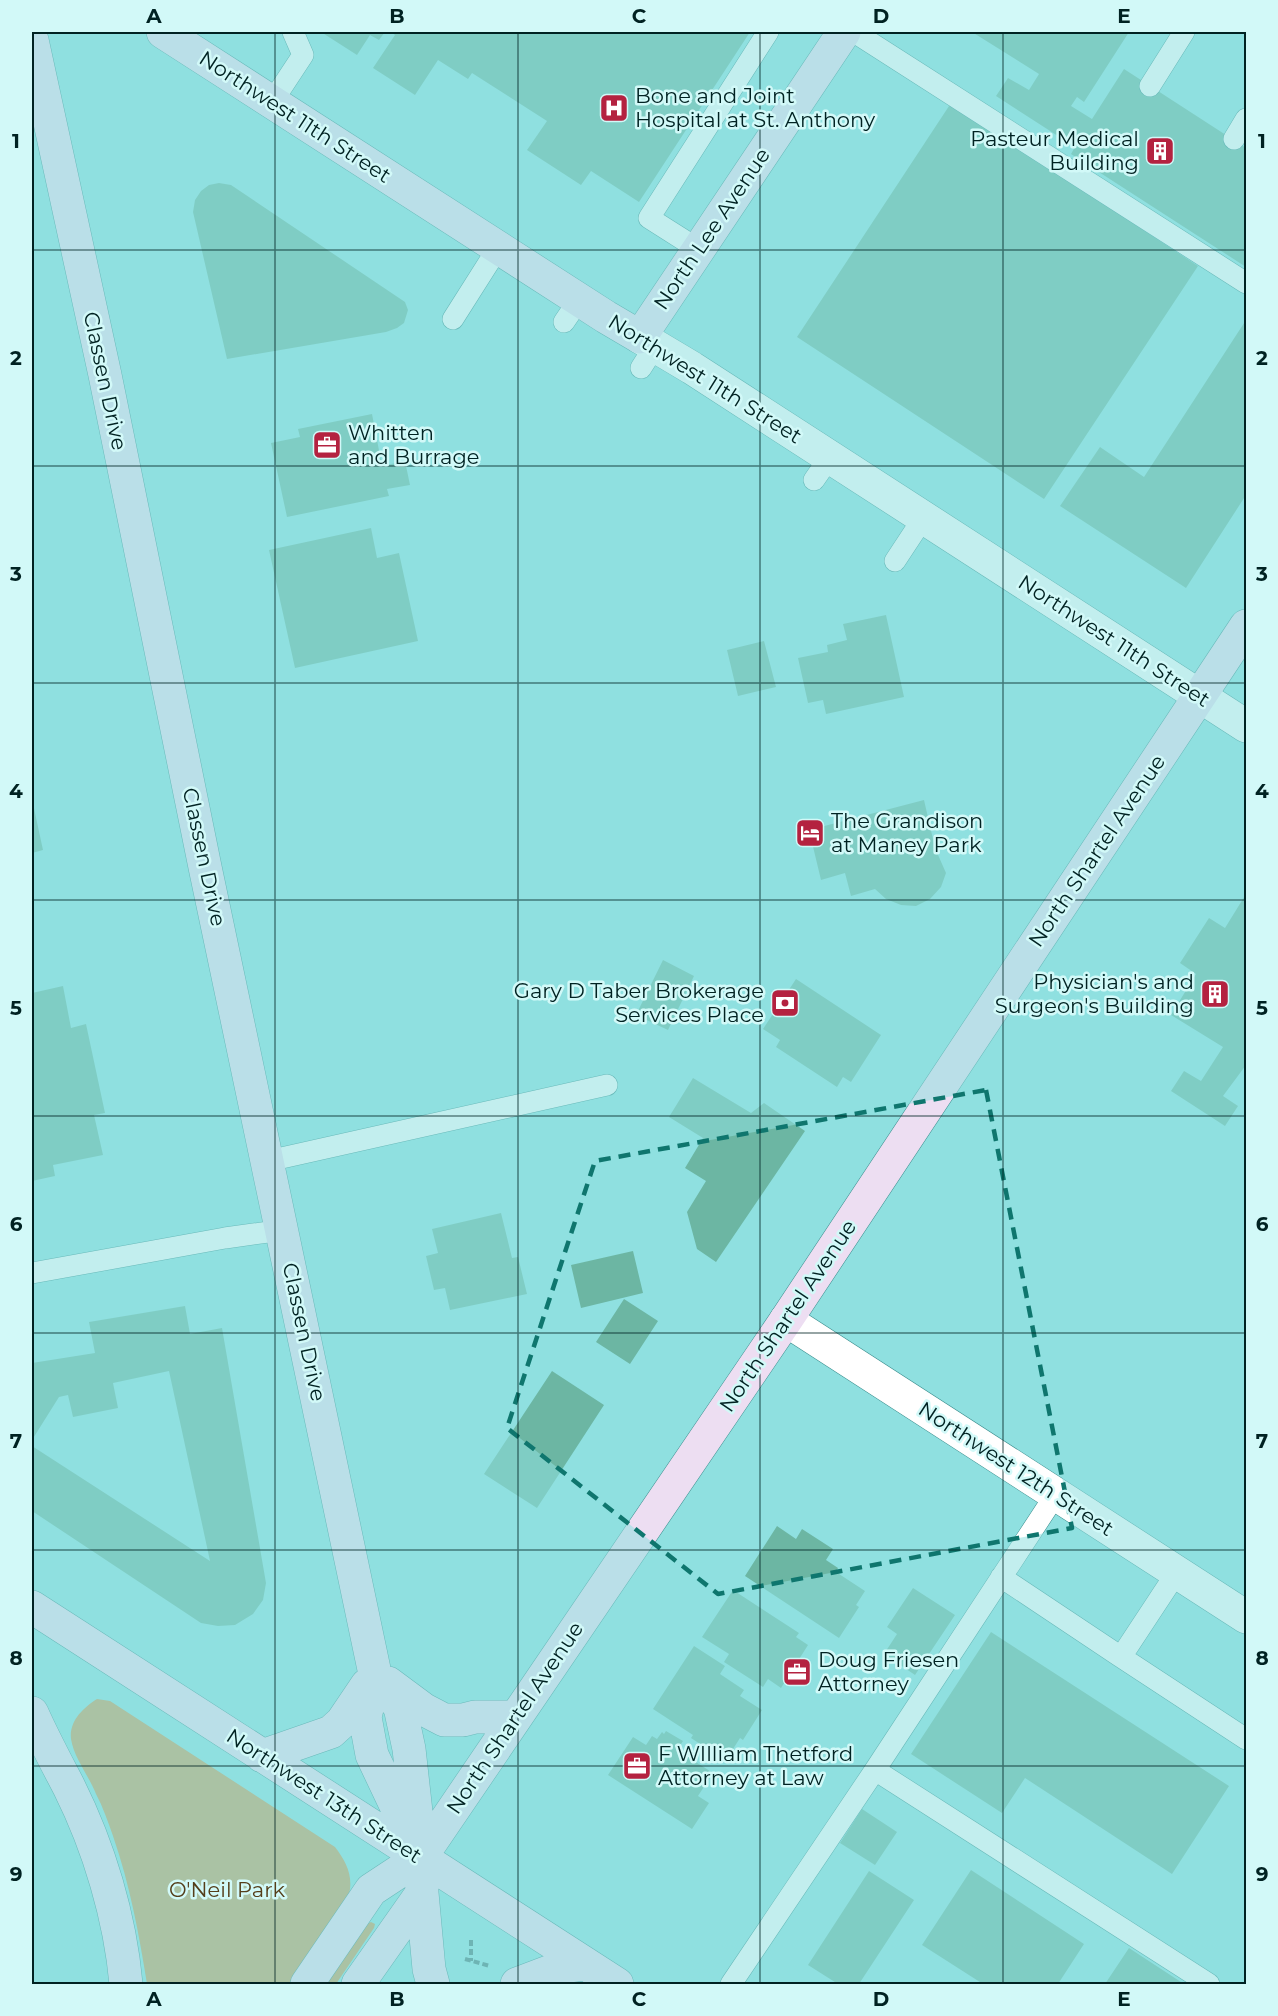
<svg xmlns="http://www.w3.org/2000/svg" width="1278" height="2016" viewBox="0 0 1278 2016" font-family="Montserrat,sans-serif">
<style>
.green{fill:#c99d5c}
.building{fill:#6cb6a3}
.lines{fill:none;stroke-linecap:round;stroke-linejoin:round}
.lane-casing{stroke:#398c8c;stroke-width:22}
.street-casing{stroke:#398c8c;stroke-width:34}
.secondary-casing{stroke:#398c8c;stroke-width:34}
.path{stroke:#467f7f;stroke-width:4;stroke-dasharray:6 3;stroke-linecap:butt}
.lane{stroke:#fff;stroke-width:21}
.street{stroke:#fff;stroke-width:33}
.secondary{stroke:#eddef2;stroke-width:33}
.marked{fill:none;stroke:#0f766e;stroke-width:4.5;stroke-dasharray:12 8;stroke-linejoin:round}
.grid{fill:none;stroke:#022;stroke-width:1.5;stroke-opacity:0.55}
.labels{text-anchor:middle;stroke-width:5;stroke-linejoin:round;paint-order:stroke}
.poi-label{font-size:21px;fill:#022;stroke:#d2f9f8;text-anchor:start}
.street-label{font-size:21px;fill:#022;stroke:#d2f9f8}
.park-label{font-size:21px;fill:#553e1a;stroke:#d2f9f8}
.neatline{fill:none;stroke:#022;stroke-width:2}
.grid-label{font-size:20px;text-anchor:middle;font-weight:bold;fill:#022}
</style>
<rect width="100%" height="100%" fill="#8fe0e0"/>
<path class="green" d="M97,1699l13,2 225,146c10,13 17,26 15,42 -2,21 -43,76 -56,95h-147c-8,-50 -17,-99 -34,-148 -5,-14 -10,-29 -17,-42 -7,-18 -22,-36 -25,-55 -2,-18 12,-31 26,-40z
M371,1922l4,2 -1,4 -38,56h-10l41,-60z"/>
<path class="building" d="M321,32h64l-6,8 -9,-5 -13,20z
M391,32h359l-111,170 -48,-31 -10,14 -54,-35 20,-29 -75,-48 -4,6 -30,-19 -23,35 -42,-27 22,-33z
M972,32h157l-45,70 -7,-5 -6,9 21,13 32,-50 122,79v119l-175,-113 4,-7 -79,-51 12,-18 21,12 10,-16z
M951,103l247,163 -154,233 -247,-162z
M219,183l12,2 174,117 3,8 -4,13 -7,5 -11,4 -159,27 -34,-147 2,-12 6,-9 8,-6z
M1246,320v175l-60,93 -126,-82 40,-59 44,30z
M372,414l10,52 23,-5 5,24 -23,4 2,7 -102,21 -16,-74 29,-6 -2,-8z
M371,528l6,30 22,-5 19,88 -123,27 -26,-118z
M886,615l18,82 -78,17 -3,-14 -15,3 -10,-45 30,-6 -1,-7 20,-5 -4,-16z
M764,641l12,46 -38,9 -11,-46z
M32,799l11,51 -11,3z
M924,800l11,48 11,25 -5,14 -11,12 -14,7 -15,-1 -15,-6 -11,-10 -24,7 -6,-23 -24,7 -12,-50z
M1246,894v171l-23,31 15,10 -13,20 -54,-35 13,-20 17,10 22,-34 -52,-32 25,-41 -16,-11 29,-45 16,10z
M663,960l31,16 -26,54 -32,-15z
M796,979l85,56 -30,47 -8,-5 -6,10 -61,-40 4,-7 -17,-11z
M63,986l8,42 15,-4 19,89 -11,2 9,40 -50,10 2,11 -23,5v-188z
M693,1078l58,35 13,-10 41,28 -89,131 -19,-13 -10,-37 19,-31 -21,-13 18,-30 -34,-21z
M501,1213l11,45 6,-1 9,37 -77,16 -5,-22 -11,2 -8,-34 12,-3 -6,-24z
M633,1251l10,42 -62,15 -10,-43z
M624,1299l34,22 -28,43 -34,-22z
M185,1306l5,28 32,-6 44,255 -3,17 -10,14 -18,11 -17,1 -17,-3 -169,-112v-65l178,115 -41,-190 -56,12 5,25 -45,9 -5,-22 -9,2 -27,43v-77l63,-10 -6,-31z
M552,1371l52,34 -67,103 -53,-34z
M777,1526l19,13 6,-10 31,20 -7,11 12,8 -2,4 29,19 -9,14 3,2 -20,31 -94,-62z
M913,1588l42,27 -40,60 -31,-21 13,-20 -10,-7z
M733,1590l66,43 -3,4 12,8 -27,43 -13,-9 -5,8 -39,-25 5,-8 -27,-17z
M991,1632l238,154 -57,88 -147,-96 -23,35 -91,-59z
M694,1646l31,20 -5,8 24,16 -4,6 22,14 -19,30 -3,-2 -12,19 -5,-4 -3,4 -29,-19 2,-3 -40,-26z
M666,1731l17,10 -6,9 36,23 -15,23 11,7 -17,26 -84,-54 25,-38 13,8 6,-9 5,3 5,-7 2,2z
M862,1809l35,23 -22,33 -35,-22z
M971,1870l113,74 -26,40h-75l-61,-39z
M869,1871l45,29 -55,84h-21l-30,-19z
M1129,1948l55,36h-79z"/>
<g class="lines">
<g class="lane-casing">
<path id="lane" d="M854,32l392,251
M1150,86l34,-54
M272,102l31,-47 -10,-23
M1234,139l12,-20
M698,249l-49,-31 119,-186
M453,319l45,-71
M564,322l15,-22
M641,368l14,-22
M814,480l16,-23
M895,561l29,-44
M268,1161l339,-76
M32,1273l193,-35 58,-8
M1001,1577l120,80 56,-85
M1121,1657l125,82
M875,1770l334,214
M731,1984l144,-214 181,-276"/>
</g>
<g class="street-casing">
<path id="street" d="M640,337l52,31 554,358
M786,1320l460,297"/>
</g>
<g class="secondary-casing">
<path id="secondary" d="M163,32l443,285 34,20 204,-305
M32,40l73,335 100,492 170,807 25,33 9,42 12,108 1,36 7,76 4,15
M32,1607l585,377
M375,1674l-10,43 7,38 37,78
M388,1683l35,26 21,11h19l12,-3h40
M32,1713c11,25 24,49 37,74 30,60 51,130 57,197
M262,1756l69,-24 11,-10 25,-37
M307,1984l64,-94 50,-33 365,-537 460,-694
M358,1984l64,-91
M517,1984l45,-17 24,-3"/>
</g>
<path class="path" d="M471,1940v21
M465,1959l25,7"/>
<use href="#lane" class="lane"/>
<use href="#street" class="street"/>
<use href="#secondary" class="secondary"/>
</g>
<path d="M0 0H1278V2016H0ZM986,1090l86,438 -354,66 -211,-166 88,-267z" fill="#8fe0e0" fill-opacity=".55" fill-rule="evenodd"/>
<path class="marked" d="M986,1090l86,438 -354,66 -211,-166 88,-267z"/>
<path class="grid" d="M275,32v1952M518,32v1952M760,32v1952M1003,32v1952M32,250h1214M32,466h1214M32,683h1214M32,900h1214M32,1116h1214M32,1333h1214M32,1550h1214M32,1766h1214"/>
<defs>
<g id="hospital-square" transform="scale(1.5)"><rect x="-9" y="-9" width="18" height="18" rx="4" fill="#b42240" stroke="#d2f9f8"/><path d="M-5-5h3v3.5h4V-5h3V5h-3V1.5h-4V5h-3Z" fill="#fff"/></g>
<g id="building-square" transform="scale(1.5)"><rect x="-9" y="-9" width="18" height="18" rx="4" fill="#b42240" stroke="#d2f9f8"/><path d="M-4-6H4V6H1V3H-1V6H-4ZM-2.5-4.3h1.7v1.8h-1.7ZM.8-4.3h1.7v1.8H.8ZM-2.5-1h1.7V.8h-1.7ZM.8-1h1.7V.8H.8Z" fill="#fff"/></g>
<g id="office-square" transform="scale(1.5)"><rect x="-9" y="-9" width="18" height="18" rx="4" fill="#b42240" stroke="#d2f9f8"/><path d="M-6-3h4V-5.5h4V-3h4V5H-6ZM-1-4.5V-3h2v-1.5ZM-6 0V1H6V0Z" fill="#fff"/></g>
<g id="hotel-square" transform="scale(1.5)"><rect x="-9" y="-9" width="18" height="18" rx="4" fill="#b42240" stroke="#d2f9f8"/><path d="M-6-4.5h1.5V1H6V5H4.5V3h-9V5H-6ZM-4 0a1.8 1.8 0 1 1 3.6 0ZM.5 0V-2.5h3Q6-2.5 6 0Z" fill="#fff"/></g>
<g id="bank-square" transform="scale(1.5)"><rect x="-9" y="-9" width="18" height="18" rx="4" fill="#b42240" stroke="#d2f9f8"/><path d="M-6-4H6V4H-6ZM0-2.3a2.3 2.3 0 1 0 0 4.6a2.3 2.3 0 1 0 0-4.6Z" fill="#fff"/></g>
</defs>
<g fill-rule="evenodd">
<use href="#hospital-square" x="614" y="108"/>
<use href="#building-square" x="1160" y="151"/>
<use href="#office-square" x="327" y="445"/>
<use href="#hotel-square" x="810" y="833"/>
<use href="#building-square" x="1215" y="994"/>
<use href="#bank-square" x="785" y="1003"/>
<use href="#office-square" x="797" y="1672"/>
<use href="#office-square" x="637" y="1766"/>
</g>
<g class="labels">
<g class="poi-label">
<text x="635" y="103">Bone and Joint<tspan x="635" dy="24">Hospital at St. Anthony</tspan></text>
<text x="1139" y="146" text-anchor="end">Pasteur Medical<tspan x="1139" dy="24">Building</tspan></text>
<text x="348" y="440">Whitten<tspan x="348" dy="24">and Burrage</tspan></text>
<text x="831" y="828">The Grandison<tspan x="831" dy="24">at Maney Park</tspan></text>
<text x="1194" y="989" text-anchor="end">Physician's and<tspan x="1194" dy="24">Surgeon's Building</tspan></text>
<text x="764" y="998" text-anchor="end">Gary D Taber Brokerage<tspan x="764" dy="24">Services Place</tspan></text>
<text x="818" y="1667">Doug Friesen<tspan x="818" dy="24">Attorney</tspan></text>
<text x="658" y="1761">F WIlliam Thetford<tspan x="658" dy="24">Attorney at Law</tspan></text>
</g>
<g class="street-label">
<text transform="translate(295 117) rotate(33)" y="7">Northwest 11th Street</text>
<text transform="translate(712 229) rotate(-56)" y="7">North Lee Avenue</text>
<text transform="translate(705 379) rotate(32)" y="7">Northwest 11th Street</text>
<text transform="translate(105 381) rotate(78)" y="7">Classen Drive</text>
<text transform="translate(1114 641) rotate(33)" y="7">Northwest 11th Street</text>
<text transform="translate(1097 851) rotate(-56)" y="7">North Shartel Avenue</text>
<text transform="translate(204 857) rotate(78)" y="7">Classen Drive</text>
<text transform="translate(788 1316) rotate(-56)" y="7">North Shartel Avenue</text>
<text transform="translate(304 1332) rotate(78)" y="7">Classen Drive</text>
<text transform="translate(1016 1469) rotate(33)" y="7">Northwest 12th Street</text>
<text transform="translate(515 1718) rotate(-56)" y="7">North Shartel Avenue</text>
<text transform="translate(324 1796) rotate(33)" y="7">Northwest 13th Street</text>
</g>
<g class="park-label">
<text x="227" y="1897">O'Neil Park</text>
</g>
</g>
<rect width="1278" height="2016" fill="none" stroke="#d2f9f8" stroke-width="66"/>
<rect x="33" y="33" width="1212" height="1950" class="neatline"/>
<g class="grid-label">
<text x="154" y="23">A</text>
<text x="397" y="23">B</text>
<text x="639" y="23">C</text>
<text x="881" y="23">D</text>
<text x="1124" y="23">E</text>
<text x="16" y="148">1</text>
<text x="1262" y="148">1</text>
<text x="16" y="365">2</text>
<text x="1262" y="365">2</text>
<text x="16" y="581">3</text>
<text x="1262" y="581">3</text>
<text x="16" y="798">4</text>
<text x="1262" y="798">4</text>
<text x="16" y="1015">5</text>
<text x="1262" y="1015">5</text>
<text x="16" y="1231">6</text>
<text x="1262" y="1231">6</text>
<text x="16" y="1448">7</text>
<text x="1262" y="1448">7</text>
<text x="16" y="1665">8</text>
<text x="1262" y="1665">8</text>
<text x="16" y="1881">9</text>
<text x="1262" y="1881">9</text>
<text x="154" y="2006">A</text>
<text x="397" y="2006">B</text>
<text x="639" y="2006">C</text>
<text x="881" y="2006">D</text>
<text x="1124" y="2006">E</text>
</g>
</svg>
